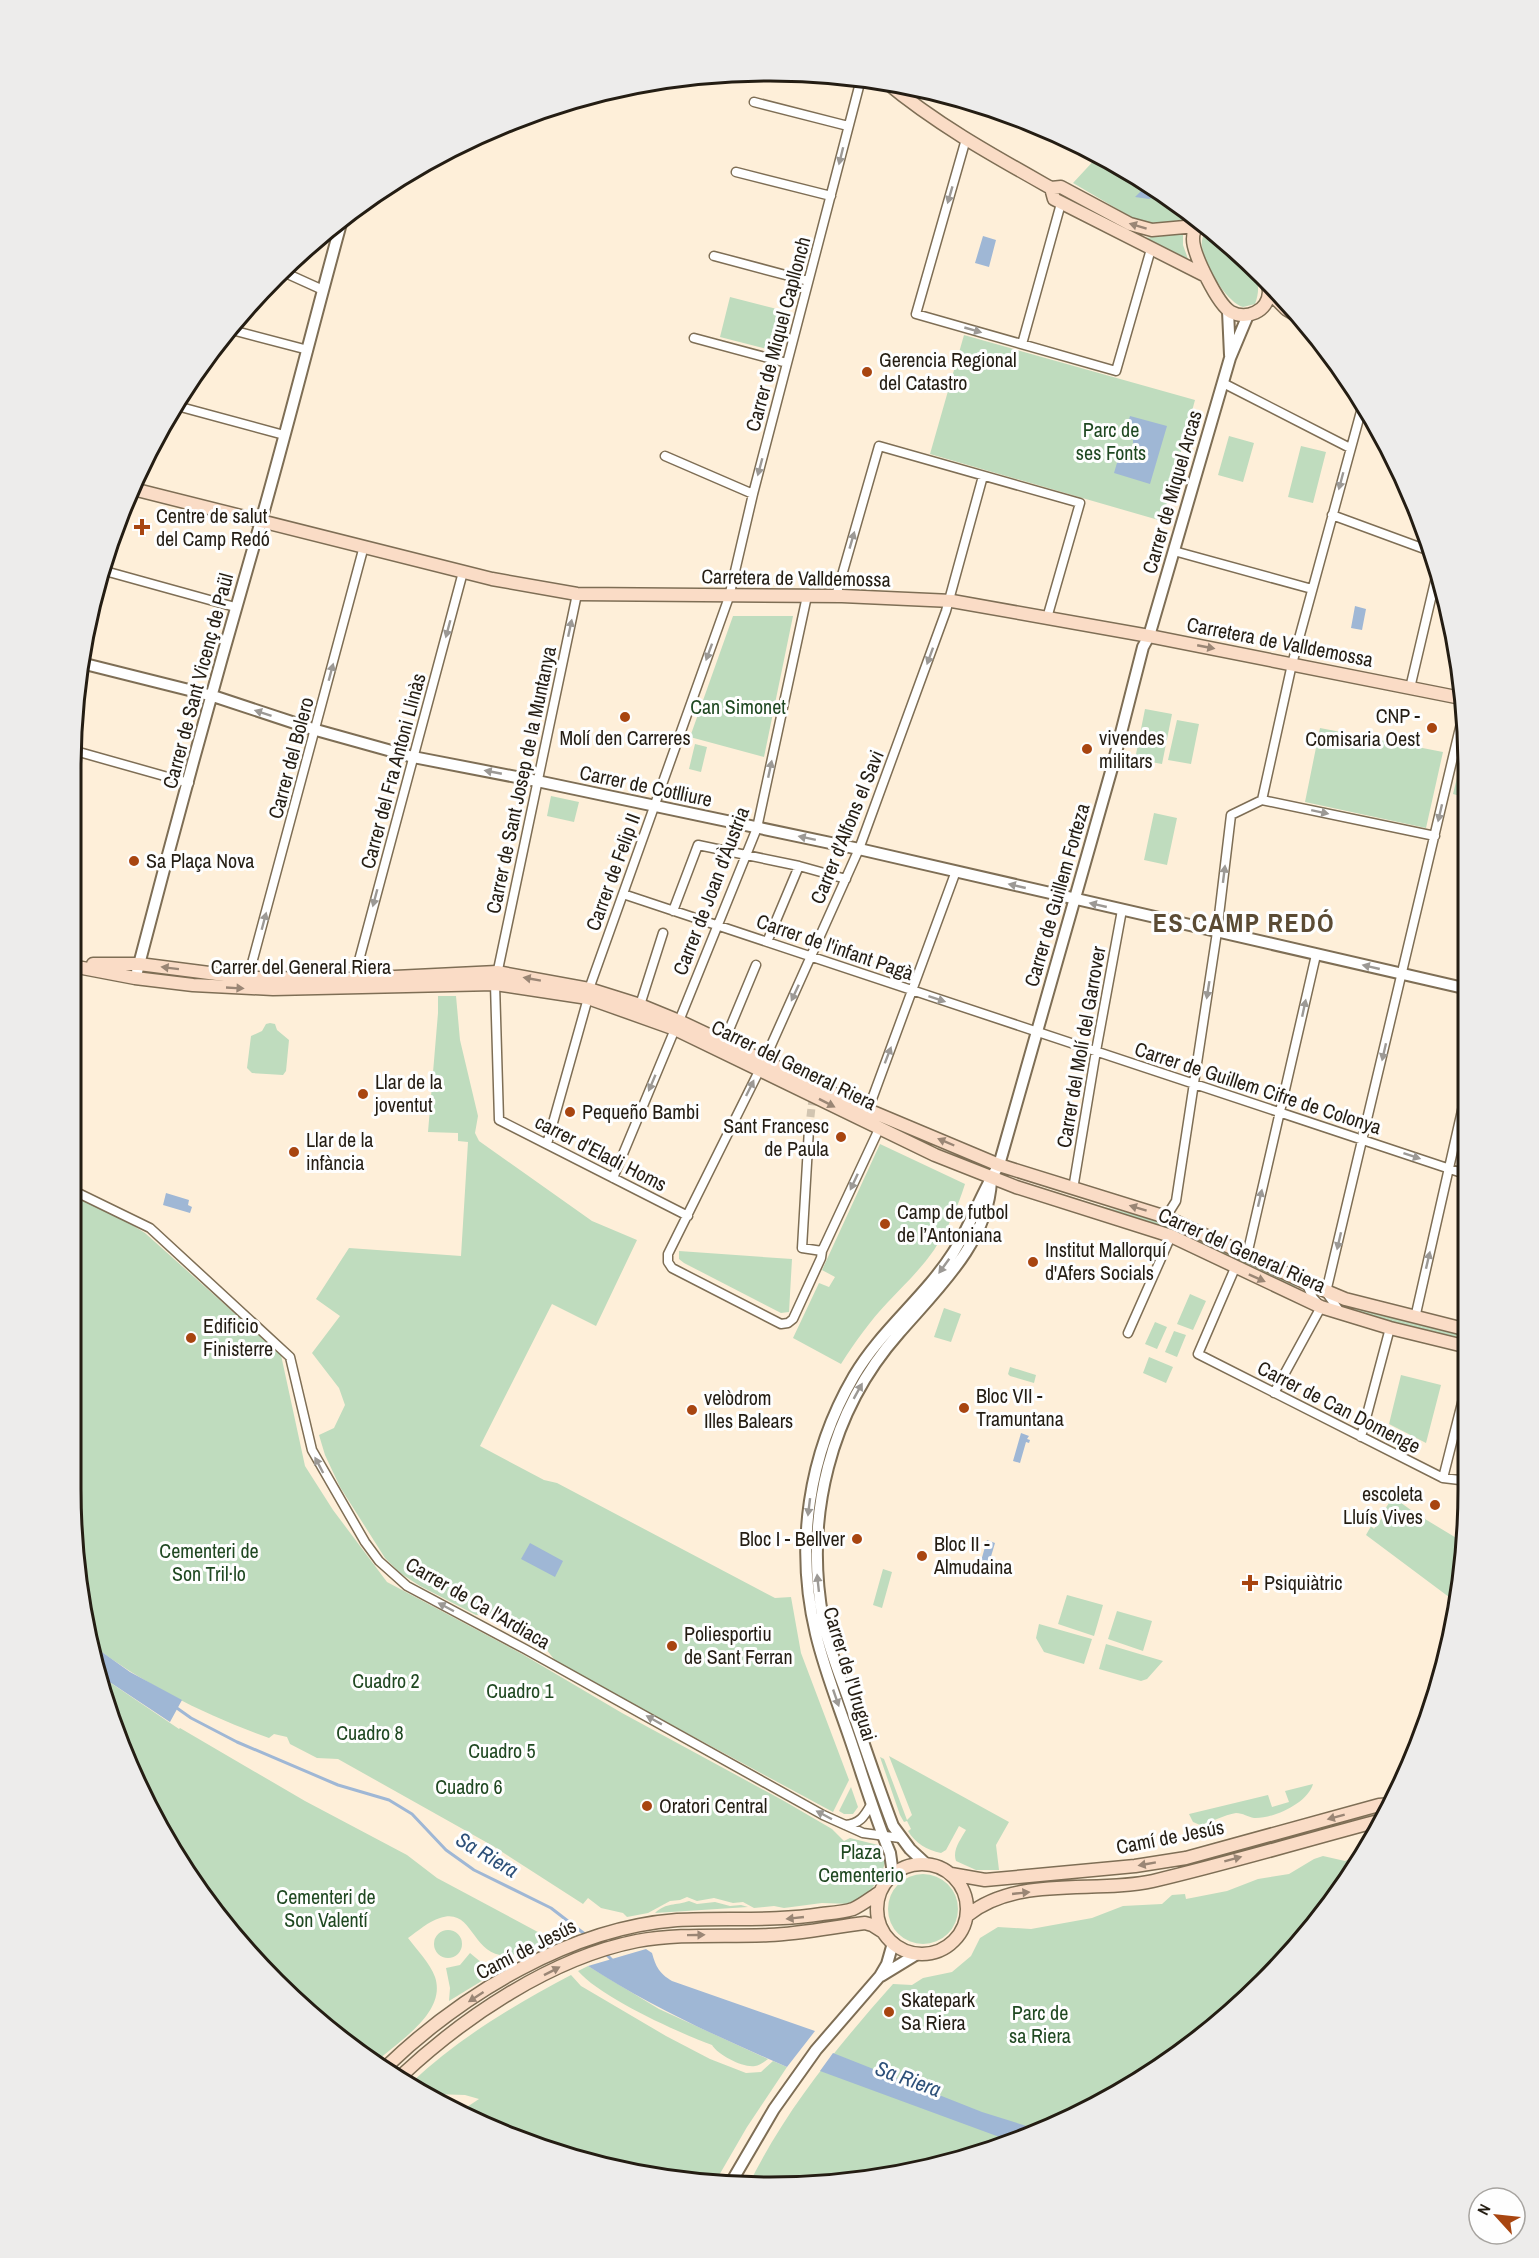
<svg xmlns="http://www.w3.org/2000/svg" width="1539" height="2258" viewBox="0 0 1539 2258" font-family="'Archivo Narrow',sans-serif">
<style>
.green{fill:#bfdcbe}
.water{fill:#9fb7d5}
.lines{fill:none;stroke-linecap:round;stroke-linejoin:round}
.stream{stroke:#9fb7d5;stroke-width:3}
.minor-tunnel{stroke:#d2c5b1;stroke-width:8;stroke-dasharray:8 4;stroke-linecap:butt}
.minor-casing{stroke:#7e6e55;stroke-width:11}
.tertiary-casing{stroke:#7e6e55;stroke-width:14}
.secondary-casing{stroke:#7e6e55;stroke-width:15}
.minor{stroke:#fff;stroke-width:8}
.tertiary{stroke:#fff;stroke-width:10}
.secondary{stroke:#fadcc6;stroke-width:12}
.oneway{fill:#9c9995}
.oneway2{fill:#9a8675}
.poi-dot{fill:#a84510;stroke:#fefefe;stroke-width:2}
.labels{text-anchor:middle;stroke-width:6;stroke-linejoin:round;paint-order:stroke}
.street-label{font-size:20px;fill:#241d13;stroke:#fefefe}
.poi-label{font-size:20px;fill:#241d13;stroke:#fefefe;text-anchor:start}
.park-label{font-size:20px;fill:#1f4821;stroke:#fefefe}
.water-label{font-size:21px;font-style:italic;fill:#2d5079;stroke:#fefefe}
.district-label{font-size:26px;font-weight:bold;letter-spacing:1.5px;fill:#5b4b34;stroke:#fefefe}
.rim{fill:none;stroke:#241d13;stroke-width:3}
</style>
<rect width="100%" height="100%" fill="#feefd9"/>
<path class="green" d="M1098,156l60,32 34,28 -9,6 -40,2 -70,-41z
M1208,229c24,20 61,39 47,75l-12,3c-17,-5 -39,-43 -41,-61 -1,-4 1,-9 2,-14z
M1183,234v11l5,14 -45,-21z
M730,297l55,14 -10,40 -55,-14z
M964,335l231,65 -33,121 -232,-67z
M1229,436l25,7 -11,39 -25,-7z
M1301,446l25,6 -13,51 -25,-6z
M733,616h60l-29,141 -74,-20z
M1145,709l27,5 -10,50 -27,-5z
M1177,720l22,4 -8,40 -23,-4z
M1320,728l123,24 -17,76 -121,-26z
M1466,742l2,56 -15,-4z
M695,744l12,3 -6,25 -12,-3z
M551,796l28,6 -5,20 -27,-6z
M1154,813l23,5 -10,47 -23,-5z
M438,996h18l4,44 18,76 -3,17 4,8 113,80 45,19 -41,86 -44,-22 -72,142 64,34 13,3 218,115 16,-1 10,56 48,127 -16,32 -276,-149 -18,-23 -12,-10 -28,-14 -23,-1 -56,-29 -20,-13 -15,-15 -45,-71 -15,-32 -6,-20 15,-7 11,-23 -6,-17 -27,-35 28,-37 -24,-17 33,-51 112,8 7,-114 -10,-1v-8l-30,-1 10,-119z
M270,1023l5,1 2,6 12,10 -3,31 -3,4 -31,-2 -5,-5 4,-32 11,-5 4,-7z
M880,1144l85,40c-7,23 -18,46 -31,66 -14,20 -30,35 -46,52 -18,19 -33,40 -47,62l-48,-26 26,-55 10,4 6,-10 -13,-7z
M1029,1184l72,22 56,14 21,8 -3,5 -147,-47z
M74,1195l50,25 21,13 136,122 24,111 28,44 54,72 135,72 100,59 162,88 48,28 12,12 6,-3 28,7 7,18 -4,12 -12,18 -17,11 -30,-1 -38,5 -10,-2 -20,2 -11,-6 -10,1 -19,-5 -17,3 -10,-4 -7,3 -10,1 -22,12 -21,4 -4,-4 -22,-5 -13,-10 -5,6 -90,-58 -155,-87 -21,-1 -27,-14 -3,-7 -13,-3 -5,4c-62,-22 -124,-53 -177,-93l-15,-65z
M1185,1231l111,54 -2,5 -111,-54z
M679,1251l113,8 -3,53 -8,1 -97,-50 -5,-4z
M1190,1294l16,7 -13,29 -16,-6z
M1338,1302l130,34v3c-43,-10 -90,-14 -130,-33z
M944,1308l17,6 -10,28 -17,-5z
M1155,1322l12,5 -10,22 -12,-5z
M1174,1331l12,4 -9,22 -12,-5z
M1149,1357l24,10 -7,16 -23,-10z
M1010,1367l26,8 -2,8 -24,-7 -2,-2z
M1401,1375l40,10 -15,58 -37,-19z
M1393,1497l22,16 48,29 -6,61 -91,-68 5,-9 3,3 13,-18 -2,-2z
M883,1569l9,3 -10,36 -9,-3z
M1067,1595l36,10 -9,31 -36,-12z
M1117,1611l35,10 -9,30 -35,-12z
M1039,1624l53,15 -8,25 -40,-12 -8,-14z
M1106,1644l57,17 -16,18 -6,2 -42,-12z
M99,1675l80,54 1,-1 125,73 102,54 30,23 112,60 4,5 -28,13 -2,-4c-53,19 -45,-47 -83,-34 -11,3 -22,13 -32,20 9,12 22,25 27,39 12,36 -37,64 -59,85l-32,-19 -69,-60 -87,-106 -81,-164z
M889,1756l120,66 -13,23 3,25h-23l-20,-9c-4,-11 5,-22 10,-31l-7,-4 -13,24 -5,3c-14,-3 -26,-10 -33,-22l3,-2 -4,-8 -3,1 -4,-7 -20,-58 4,2 23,61 5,-5z
M1313,1784c-5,19 -40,35 -59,34 -6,-1 -11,-5 -18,-5 -12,2 -25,9 -36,12l-7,-3 -4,-8 79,-19 4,12 17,-5 -4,-11z
M851,1787l7,20 -5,7h-9l-5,-3z
M1363,1852l-39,62 -60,69 -145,111 -124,56 -89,24 -157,10c37,-75 89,-138 144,-200l19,1 11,-7 29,-6 19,-16 9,-18 18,-11 33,2 61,-11 31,-12 39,-2 10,-9 13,-1 1,5 41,-8 31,-12 31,-5 25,-15 9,-3 22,5z
M888 1909a35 35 0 1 1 70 0a35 35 0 1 1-70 0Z
M689,1901l8,3 18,-2 15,4 11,-1 7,2 -93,6c12,-11 20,-7 34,-12z
M434 1944a14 14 0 1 1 28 0a14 14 0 1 1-28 0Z
M470,1953l12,10 16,8 -49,30 1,-13 -4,-20 14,-3z
M588,1966l71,43 109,50c-4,3 -8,6 -13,7 -12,2 -37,-11 -43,-21 -33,-12 -112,-48 -134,-74z
M571,1975l10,11 85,50 44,23 36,14 15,-1 12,-11 14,6 -40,60 -33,57 -125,-20 -87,-30 -53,-31 18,4 12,-8 -14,-4 -32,-1 -21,-12c47,-44 102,-77 159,-107z"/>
<path class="water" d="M1149,183l15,10 -15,6 -14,-2z
M983,236l13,4 -7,27 -14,-4z
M1130,416l37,10 -17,58 -36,-11 5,-17 8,-1 6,-7v-8l-8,-6z
M1355,606l11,3 -4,21 -11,-2z
M166,1193l23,7 -1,5 4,2 -2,6 -27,-8z
M1021,1433l8,3 -2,3 3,1 -1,3 -3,-1 -6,21 -7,-2z
M987,1540l8,3 -8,27 -8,-2z
M530,1543l33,18 -8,16 -34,-18z
M92,1645l38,27 52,28 -12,22 -71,-47z
M646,1949l6,4c4,14 7,20 20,28l143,50 -28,36c-69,-30 -136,-60 -199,-101z
M833,2053l149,59 57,18 -26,12 -193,-71z"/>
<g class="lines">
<path class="stream" d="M174,1706l17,12 46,24 101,43 51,15 23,14 34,36 28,20 77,38 35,27
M604,1952l10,10"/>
<path class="minor-tunnel" d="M809,1129l4,-34"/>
<g class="minor-casing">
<path id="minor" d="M754,102l94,24
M966,139l-50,175 200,57 35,-122
M736,172l95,24
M714,256l94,25
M281,271l42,19
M228,329l80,21
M694,338l93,25
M1022,344l38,-137 5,-2
M1223,383l127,65
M177,406l107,29
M665,456l88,38
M1332,515l98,36
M1174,551l138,38
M105,571l130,36
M577,594l-82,390 4,136 189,96
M836,596l43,-150 201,57 -33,115
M1410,688l27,-115
M72,750l117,33
M1262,800l30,-136 71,-260
M1262,800l173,36
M623,894l845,281
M673,911l25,-66 101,21 47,13
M767,942l32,-76
M248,978l116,-432
M354,979l109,-407
M589,989l140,-392 24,-103 108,-415
M640,1005l23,-72
M679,1021l78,-193 50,-232
M724,1042l32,-77
M868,1110l88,-239
M809,1129l-7,119 20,3 57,-122
M547,1144l41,-146
M613,1178l62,-149
M1073,1189l23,-138 26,-141
M74,1191l76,37 140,129 22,93 53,92 14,19 28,25 118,63 298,166 40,18 37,5
M1166,1217l10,-16 41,-269 14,-117 31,-15
M822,1251l-1,7 -28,61 -5,4 -7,1 -109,-56 -4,-6v-8l96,-193 95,-212 87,-238 37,-135
M1247,1255l69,-300
M1235,1268l-37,86 245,124 25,3
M1340,1312l-14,-20 137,-577
M1415,1318l53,-234
M1128,1333l43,-97
M1274,1393l47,-86 -8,-9 -7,-15
M1361,1437l29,-109
M1443,1478l25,-99
M845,1825c16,-1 20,-10 27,-22"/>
</g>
<g class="tertiary-casing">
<path id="tertiary" d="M1228,311l2,44
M81,663l132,33 103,34 97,27 124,24 322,68 609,140
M137,972c38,-146 78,-292 120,-437 30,-104 56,-210 85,-315
M925,1863l-15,-14 -17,-23c-16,-42 -30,-85 -45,-128 -9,-25 -20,-52 -25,-78 -19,-103 7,-209 76,-287 38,-44 89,-91 92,-152
M893,1874l-3,-21c-16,-38 -28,-80 -42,-120 -11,-32 -24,-65 -32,-99 -21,-88 -8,-179 38,-258 27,-46 70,-78 99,-123 18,-28 28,-60 46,-88l113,-397 31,-121 6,-11 81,-278 18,-43
M881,1976l36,-22
M729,2186l45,-77 42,-59 64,-74 7,-12 6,-21"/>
</g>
<g class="secondary-casing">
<path id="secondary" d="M886,82c50,42 108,74 165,106l10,-1 69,37 22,6 44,-4
M1051,188l3,11 152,77
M1200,223c-5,4 -7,10 -7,16 0,15 25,66 38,73 15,8 37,0 38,-20 0,-5 -4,-13 -6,-17
M1269,292l17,17 10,6
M133,489l359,90 85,15 265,2 110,5 197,35 312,62
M93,964h46l109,14 106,1 143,-7 92,17 51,16 39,16 189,89 131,55 167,52 136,64 43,18 123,31
M72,966l63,12 58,7 80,4 222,-5 93,14 87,31 260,126 81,32 155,49 150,71 69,21 78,19
M877 1909a45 45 0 1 1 90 0a45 45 0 1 1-90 0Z
M951,1874l34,6 150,-14 51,-8 193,-53 14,-1
M968,1915c50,-40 126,-21 185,-34 77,-18 153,-41 229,-61
M386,2067c76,-73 184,-139 291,-147 49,-3 95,2 145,-6 9,-1 22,-2 31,-5 9,-4 19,-12 27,-17
M401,2076c63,-59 150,-118 236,-135 44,-8 88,-4 132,-6 32,-1 64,-8 96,-12l7,2 11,7"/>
</g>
<use href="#minor" class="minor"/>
<use href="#tertiary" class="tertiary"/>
<use href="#secondary" class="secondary"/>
</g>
<defs><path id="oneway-solid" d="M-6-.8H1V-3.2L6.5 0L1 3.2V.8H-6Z" transform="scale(1.5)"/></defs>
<g class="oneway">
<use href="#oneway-solid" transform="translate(841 156) rotate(104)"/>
<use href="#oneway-solid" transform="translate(950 195) rotate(106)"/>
<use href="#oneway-solid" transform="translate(973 330) rotate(16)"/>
<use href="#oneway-solid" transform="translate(760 467) rotate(105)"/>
<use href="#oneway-solid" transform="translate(1341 481) rotate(105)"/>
<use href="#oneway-solid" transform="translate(852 540) rotate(-74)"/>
<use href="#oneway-solid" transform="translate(570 628) rotate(-78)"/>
<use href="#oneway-solid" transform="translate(448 629) rotate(105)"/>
<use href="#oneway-solid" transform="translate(709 652) rotate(110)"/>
<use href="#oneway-solid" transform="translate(930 656) rotate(110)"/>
<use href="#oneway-solid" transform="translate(331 672) rotate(-75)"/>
<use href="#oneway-solid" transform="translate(263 713) rotate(-162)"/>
<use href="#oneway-solid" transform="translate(770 769) rotate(-78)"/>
<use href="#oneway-solid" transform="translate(493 772) rotate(-169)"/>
<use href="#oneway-solid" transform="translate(1320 812) rotate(12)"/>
<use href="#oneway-solid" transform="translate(1440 813) rotate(103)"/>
<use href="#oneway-solid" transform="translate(807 838) rotate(-168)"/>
<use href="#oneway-solid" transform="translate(1224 874) rotate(-83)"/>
<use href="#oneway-solid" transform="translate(1017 886) rotate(-167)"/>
<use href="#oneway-solid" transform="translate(375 898) rotate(105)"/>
<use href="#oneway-solid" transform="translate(1098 905) rotate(-167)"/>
<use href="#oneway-solid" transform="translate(264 921) rotate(-75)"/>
<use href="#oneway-solid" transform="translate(1371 967) rotate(-167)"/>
<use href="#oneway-solid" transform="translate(1208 990) rotate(99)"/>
<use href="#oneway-solid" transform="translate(795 993) rotate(115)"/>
<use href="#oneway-solid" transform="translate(937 999) rotate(18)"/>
<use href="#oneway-solid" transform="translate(1304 1008) rotate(-78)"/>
<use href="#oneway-solid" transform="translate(1384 1052) rotate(103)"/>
<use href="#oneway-solid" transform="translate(888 1055) rotate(-69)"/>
<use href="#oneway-solid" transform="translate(652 1083) rotate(113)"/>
<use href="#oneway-solid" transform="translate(750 1088) rotate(-64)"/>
<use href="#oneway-solid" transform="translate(1412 1156) rotate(18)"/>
<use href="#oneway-solid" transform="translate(854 1182) rotate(115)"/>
<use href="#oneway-solid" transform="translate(1260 1198) rotate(-77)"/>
<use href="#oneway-solid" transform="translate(1339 1241) rotate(103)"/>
<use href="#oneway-solid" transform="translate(1428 1260) rotate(-77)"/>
<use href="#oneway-solid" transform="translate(944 1266) rotate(126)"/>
<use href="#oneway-solid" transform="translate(858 1391) rotate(-61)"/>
<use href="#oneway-solid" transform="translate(319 1465) rotate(-118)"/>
<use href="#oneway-solid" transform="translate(809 1507) rotate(97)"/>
<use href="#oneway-solid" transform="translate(818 1583) rotate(-96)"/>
<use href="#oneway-solid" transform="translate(446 1607) rotate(-152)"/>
<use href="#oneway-solid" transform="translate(836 1698) rotate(71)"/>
<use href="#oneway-solid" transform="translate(654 1720) rotate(-151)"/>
<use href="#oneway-solid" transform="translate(824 1815) rotate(-152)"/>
</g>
<g class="oneway2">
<use href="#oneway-solid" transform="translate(1138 226) rotate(-163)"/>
<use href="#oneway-solid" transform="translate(1206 647) rotate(11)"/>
<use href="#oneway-solid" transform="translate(170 968) rotate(-173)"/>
<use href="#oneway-solid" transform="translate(532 979) rotate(-170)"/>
<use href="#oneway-solid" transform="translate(235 988) rotate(3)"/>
<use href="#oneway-solid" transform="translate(827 1103) rotate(27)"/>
<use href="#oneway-solid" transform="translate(946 1142) rotate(-157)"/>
<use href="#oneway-solid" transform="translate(1138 1208) rotate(-163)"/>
<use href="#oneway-solid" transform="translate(1257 1278) rotate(24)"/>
<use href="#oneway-solid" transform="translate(1336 1817) rotate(165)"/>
<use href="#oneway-solid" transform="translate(1233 1859) rotate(-15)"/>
<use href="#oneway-solid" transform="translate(1147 1864) rotate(170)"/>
<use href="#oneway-solid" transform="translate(1021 1893) rotate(-6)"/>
<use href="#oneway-solid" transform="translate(795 1918) rotate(174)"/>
<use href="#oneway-solid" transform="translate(696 1935) rotate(-1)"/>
<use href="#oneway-solid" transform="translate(552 1971) rotate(-27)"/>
<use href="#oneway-solid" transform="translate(476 1997) rotate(147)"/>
</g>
<g class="poi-dot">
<circle cx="867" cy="372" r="6"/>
<path d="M139 518h6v6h6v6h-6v6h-6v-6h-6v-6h6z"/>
<circle cx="625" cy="717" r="6"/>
<circle cx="1432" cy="728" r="6"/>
<circle cx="1087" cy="749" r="6"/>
<circle cx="134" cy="861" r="6"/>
<circle cx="363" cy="1094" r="6"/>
<circle cx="570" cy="1112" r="6"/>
<circle cx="841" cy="1137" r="6"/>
<circle cx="294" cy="1152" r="6"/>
<circle cx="885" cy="1224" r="6"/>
<circle cx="1033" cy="1262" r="6"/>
<circle cx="191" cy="1338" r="6"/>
<circle cx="964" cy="1408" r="6"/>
<circle cx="692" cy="1410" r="6"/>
<circle cx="1435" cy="1505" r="6"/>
<circle cx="857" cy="1539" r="6"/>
<circle cx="922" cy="1556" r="6"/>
<path d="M1247 1574h6v6h6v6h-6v6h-6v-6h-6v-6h6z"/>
<circle cx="672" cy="1646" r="6"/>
<circle cx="647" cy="1806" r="6"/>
<circle cx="889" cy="2012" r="6"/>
</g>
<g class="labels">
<g class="street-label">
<text transform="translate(778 334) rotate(-75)" y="7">Carrer de Miquel Capllonch</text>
<text transform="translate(1172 492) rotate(-74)" y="7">Carrer de Miquel Arcas</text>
<text transform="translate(796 578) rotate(1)" y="7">Carretera de Valldemossa</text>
<text transform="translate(1280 642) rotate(11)" y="7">Carretera de Valldemossa</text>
<text transform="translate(198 681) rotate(-75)" y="7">Carrer de Sant Vicenç de Paül</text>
<text transform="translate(291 758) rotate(-75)" y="7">Carrer del Bolero</text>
<text transform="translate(393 771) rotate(-75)" y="7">Carrer del Fra Antoni Llinàs</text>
<text transform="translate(521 780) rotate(-78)" y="7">Carrer de Sant Josep de la Muntanya</text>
<text transform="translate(646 786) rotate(12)" y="7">Carrer de Cotlliure</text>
<text transform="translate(847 827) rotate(-68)" y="7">Carrer d'Alfons el Savi</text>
<text transform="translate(613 872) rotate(-70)" y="7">Carrer de Felip II</text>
<text transform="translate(711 891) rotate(-69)" y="7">Carrer de Joan d'Àustria</text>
<text transform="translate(1057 895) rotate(-74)" y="7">Carrer de Guillem Forteza</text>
<text transform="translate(835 947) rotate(19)" y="7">Carrer de l'infant Pagà</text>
<text x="301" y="974">Carrer del General Riera</text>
<text transform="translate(1081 1047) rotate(-80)" y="7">Carrer del Molí del Garrover</text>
<text transform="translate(794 1065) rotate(26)" y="7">Carrer del General Riera</text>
<text transform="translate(1258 1088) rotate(18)" y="7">Carrer de Guillem Cifre de Colonya</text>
<text transform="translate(601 1153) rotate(27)" y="7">carrer d'Eladi Homs</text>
<text transform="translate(1242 1250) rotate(24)" y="7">Carrer del General Riera</text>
<text transform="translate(1339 1407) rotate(27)" y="7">Carrer de Can Domenge</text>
<text transform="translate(478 1603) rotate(30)" y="7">Carrer de Ca l'Ardiaca</text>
<text transform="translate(850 1674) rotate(73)" y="7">Carrer de l'Uruguai</text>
<text transform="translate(1170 1837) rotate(-11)" y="7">Camí de Jesús</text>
<text transform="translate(526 1949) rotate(-27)" y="7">Camí de Jesús</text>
</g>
<g class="poi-label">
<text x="879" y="367">Gerencia Regional<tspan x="879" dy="23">del Catastro</tspan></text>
<text x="156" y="523">Centre de salut<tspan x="156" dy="23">del Camp Redó</tspan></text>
<text x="1420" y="723" text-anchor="end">CNP -<tspan x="1420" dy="23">Comisaria Oest</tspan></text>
<text x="625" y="745" text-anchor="middle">Molí den Carreres</text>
<text x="1099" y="745">vivendes<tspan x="1099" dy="23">militars</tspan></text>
<text x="146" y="868">Sa Plaça Nova</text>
<text x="375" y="1089">Llar de la<tspan x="375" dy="23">joventut</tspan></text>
<text x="582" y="1119">Pequeño Bambi</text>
<text x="829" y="1133" text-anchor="end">Sant Francesc<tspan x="829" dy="23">de Paula</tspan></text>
<text x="306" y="1147">Llar de la<tspan x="306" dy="23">infància</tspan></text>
<text x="897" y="1219">Camp de futbol<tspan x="897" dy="23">de l’Antoniana</tspan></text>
<text x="1045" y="1257">Institut Mallorquí<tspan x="1045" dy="23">d'Afers Socials</tspan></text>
<text x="203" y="1333">Edificio<tspan x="203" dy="23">Finisterre</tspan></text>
<text x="976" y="1403">Bloc VII -<tspan x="976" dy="23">Tramuntana</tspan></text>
<text x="704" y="1405">velòdrom<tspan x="704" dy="23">Illes Balears</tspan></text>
<text x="1423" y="1501" text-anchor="end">escoleta<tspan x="1423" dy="23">Lluís Vives</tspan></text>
<text x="845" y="1546" text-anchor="end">Bloc I - Bellver</text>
<text x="934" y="1551">Bloc II -<tspan x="934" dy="23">Almudaina</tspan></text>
<text x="1264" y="1590">Psiquiàtric</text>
<text x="684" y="1641">Poliesportiu<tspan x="684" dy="23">de Sant Ferran</tspan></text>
<text x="659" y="1813">Oratori Central</text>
<text x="901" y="2007">Skatepark<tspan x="901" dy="23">Sa Riera</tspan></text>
</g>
<g class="park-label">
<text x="1111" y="437">Parc de<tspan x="1111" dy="23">ses Fonts</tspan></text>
<text x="738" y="714">Can Simonet</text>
<text x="209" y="1558">Cementeri de<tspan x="209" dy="23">Son Tril·lo</tspan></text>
<text x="386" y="1688">Cuadro 2</text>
<text x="520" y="1698">Cuadro 1</text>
<text x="370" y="1740">Cuadro 8</text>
<text x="502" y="1758">Cuadro 5</text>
<text x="469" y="1794">Cuadro 6</text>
<text x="861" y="1859">Plaza<tspan x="861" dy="23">Cementerio</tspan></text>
<text x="326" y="1904">Cementeri de<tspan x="326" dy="23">Son Valentí</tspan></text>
<text x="1040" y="2020">Parc de<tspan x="1040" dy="23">sa Riera</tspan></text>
</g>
<g class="water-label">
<text transform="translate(487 1855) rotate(31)" y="7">Sa Riera</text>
<text transform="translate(908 2079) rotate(20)" y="7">Sa Riera</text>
</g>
<g class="district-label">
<text x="1244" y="932">ES CAMP REDÓ</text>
</g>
</g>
<path d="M0 0H1539V2258H0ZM769 81H770A688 688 0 0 1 1458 769V1489A688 688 0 0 1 770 2177H769A688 688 0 0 1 81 1489V769A688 688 0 0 1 769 81Z" fill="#edeceb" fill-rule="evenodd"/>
<path class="rim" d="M769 81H770A688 688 0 0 1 1458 769V1489A688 688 0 0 1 770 2177H769A688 688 0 0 1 81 1489V769A688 688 0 0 1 769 81Z"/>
<g transform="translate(1497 2216) rotate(297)"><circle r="28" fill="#fefefe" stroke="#a7a4a0" stroke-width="1.5"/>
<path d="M0-4.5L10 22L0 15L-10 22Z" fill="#a84510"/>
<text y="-9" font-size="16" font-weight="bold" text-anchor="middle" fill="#241d13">N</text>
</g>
</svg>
